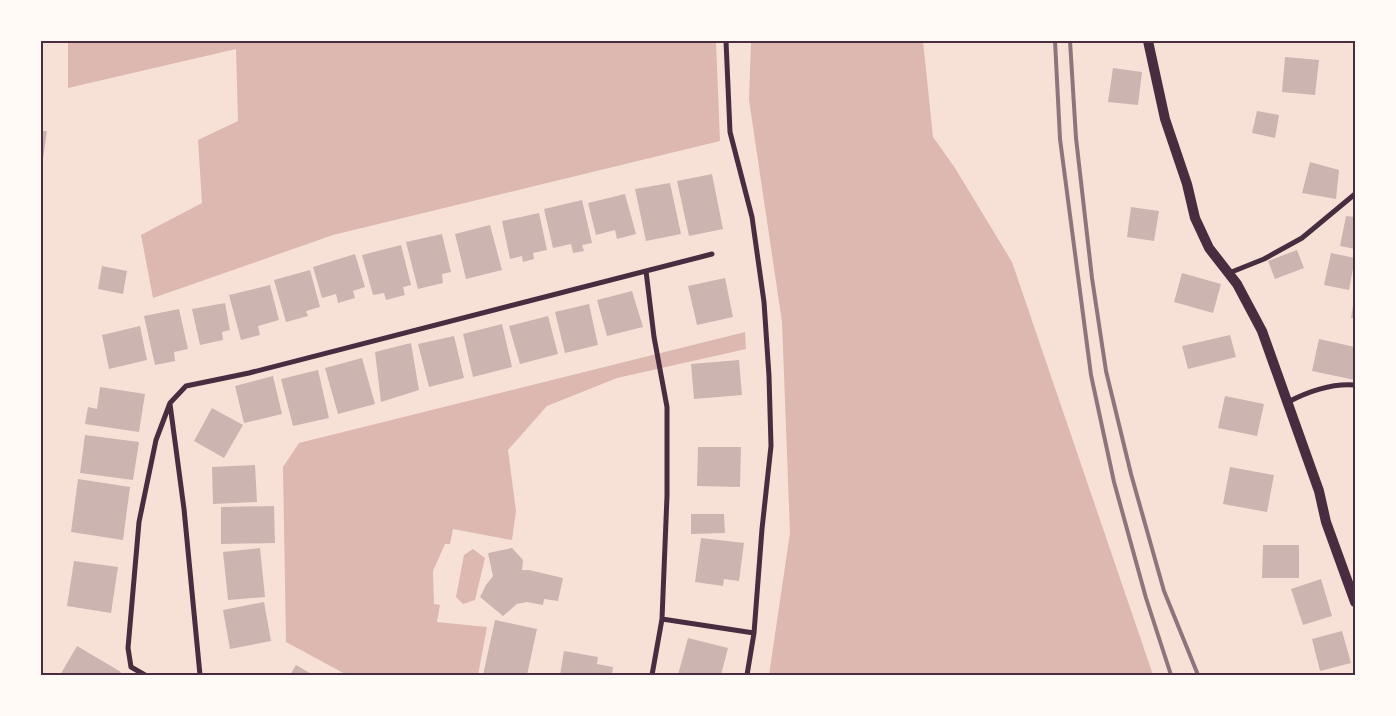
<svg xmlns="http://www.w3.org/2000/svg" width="1396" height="716" viewBox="0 0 1396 716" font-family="'Roboto Serif',serif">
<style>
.water{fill:#dcb8b0}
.building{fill:#ccb4b1}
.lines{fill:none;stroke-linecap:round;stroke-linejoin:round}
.minor{stroke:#4a2c40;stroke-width:5}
.secondary{stroke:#4a2c40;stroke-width:10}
.rail{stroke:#8f747c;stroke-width:4}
.neatline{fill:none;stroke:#4a2c40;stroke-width:2}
</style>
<rect width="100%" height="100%" fill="#f7e1d7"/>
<path class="water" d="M68,41h648l4,100 -387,94 -180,63 -12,-63 61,-32 -4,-63 40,-19 -2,-72 -168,39z
M751,41h172l10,96 22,31 57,94 141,413h-384l21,-142 -8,-211 -33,-222z
M745,332l1,17 -129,29 -70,28 -39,44 8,61 -4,29 -59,-11 -3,15h-5l-12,27 1,33 6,1 -3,17 50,5 -9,48h-131l-61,-33 -3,-175 16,-24z
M473,549l12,9 -10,42 -12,4 -7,-7 8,-42z"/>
<path class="building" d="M1285,57l34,3 -4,35 -33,-3z
M1113,68l29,4 -4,33 -30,-3z
M1257,111l22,4 -4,23 -23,-5z
M41,131h6l-5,35h-1z
M1310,162l29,8 -3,29 -34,-6z
M712,174l11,55 -34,7 -12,-55z
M670,183l11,51 -35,7 -11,-52z
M625,194l11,40 -19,5 -2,-9 -19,5 -8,-32z
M582,200l10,43 -10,2 2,6 -11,2 -2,-9 -18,4 -9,-39z
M1131,207l28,4 -5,30 -27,-4z
M539,213l8,37 -14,3 1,6 -11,3 -1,-6 -12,3 -8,-38z
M1346,216l9,1v32l-15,-3z
M490,225l12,45 -36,9 -11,-45z
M442,234l9,38 -9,2 1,9 -25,6 -12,-47z
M401,245l10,40 -8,2 2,8 -19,5 -2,-7 -11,2 -11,-40z
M1297,250l7,18 -29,11 -7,-18z
M1331,253l24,5 -6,32 -25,-5z
M355,254l10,33 -12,4 2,7 -17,5 -2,-9 -14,4 -9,-31z
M102,266l25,5 -4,23 -25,-5z
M310,270l10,37 -14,4 2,5 -22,6 -12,-42z
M1182,273l39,11 -8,29 -39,-11z
M725,278l8,39 -36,8 -9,-39z
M270,285l9,35 -21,6 2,9 -19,5 -12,-45z
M632,291l11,36 -36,9 -10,-36z
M1354,300h1v18h-4z
M225,303l5,27 -8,2 1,8 -23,5 -8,-36z
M589,304l9,41 -33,8 -10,-41z
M179,309l9,40 -14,3 1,9 -20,4 -11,-49z
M548,316l10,38 -38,10 -11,-38z
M502,324l10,43 -39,10 -10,-43z
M140,326l7,34 -38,9 -7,-34z
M1230,335l6,22 -48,12 -6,-23z
M454,336l10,42 -35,9 -11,-43z
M1319,339l36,8v33l-43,-9z
M411,343l8,47 -38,12 -6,-50z
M362,358l13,46 -37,10 -13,-46z
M739,360l3,35 -48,4 -3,-35z
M318,370l11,48 -36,8 -12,-47z
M273,376l9,38 -38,9 -9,-37z
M100,387l45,7 -6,38 -54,-8 3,-17 9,2z
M1225,396l39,8 -7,32 -39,-8z
M212,408l31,17 -19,33 -30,-17z
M85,435l54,7 -6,38 -53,-7z
M698,447h43l-1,40 -43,-1z
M255,465l2,37 -44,2 -1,-37z
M1230,467l44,8 -7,37 -44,-8z
M78,479l52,8 -7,53 -52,-8z
M274,506l1,37 -54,1v-37z
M691,514h33l1,19 -34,1z
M701,538l43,5 -5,38 -15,-2 -1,7 -28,-4z
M1263,545h36v33h-37z
M260,548l5,49 -37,3 -5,-48z
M512,548l11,12 -1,10h7l34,8 -5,23 -14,-2 -1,6 -16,-3 -10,2 -14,12 -23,-19 6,-12 7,-9 -5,-23z
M74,561l44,6 -7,46 -44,-7z
M1321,579l11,37 -29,9 -12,-36z
M264,602l7,39 -41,8 -7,-39z
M495,620l42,9 -10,46h-44z
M1342,631l9,32 -31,8 -8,-32z
M688,638l40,10 -7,27h-43z
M77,646l44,26 -1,3h-60z
M564,651l34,6 -1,7 16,3 -1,8h-52z
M296,665l17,10h-23z"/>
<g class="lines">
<path class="minor" d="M726,41l4,91 22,85 12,85 5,74 2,70 -9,83 -8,104 -7,42
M646,271l8,66 13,70v89l-5,123
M1229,273l35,-14 38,-21 53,-44
M1288,402c21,-11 43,-19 67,-17
M170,404l14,105 16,166
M145,675l-14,-8 -3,-19 11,-126 17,-82 14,-37 16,-17 63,-13 463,-119
M652,675l10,-56 92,14"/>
<path class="secondary" d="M1148,41l17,78 22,65 8,34 14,30 28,36 25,47 57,160 7,31 29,80"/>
<path class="rail" d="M1055,41l5,98 31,236 23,107 32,116 25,77
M1070,41l6,97 16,140 14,93 25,103 33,117 34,84"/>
</g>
<rect width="1396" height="716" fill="none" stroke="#fffaf5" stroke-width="85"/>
<rect x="42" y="42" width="1312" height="632" class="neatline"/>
</svg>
